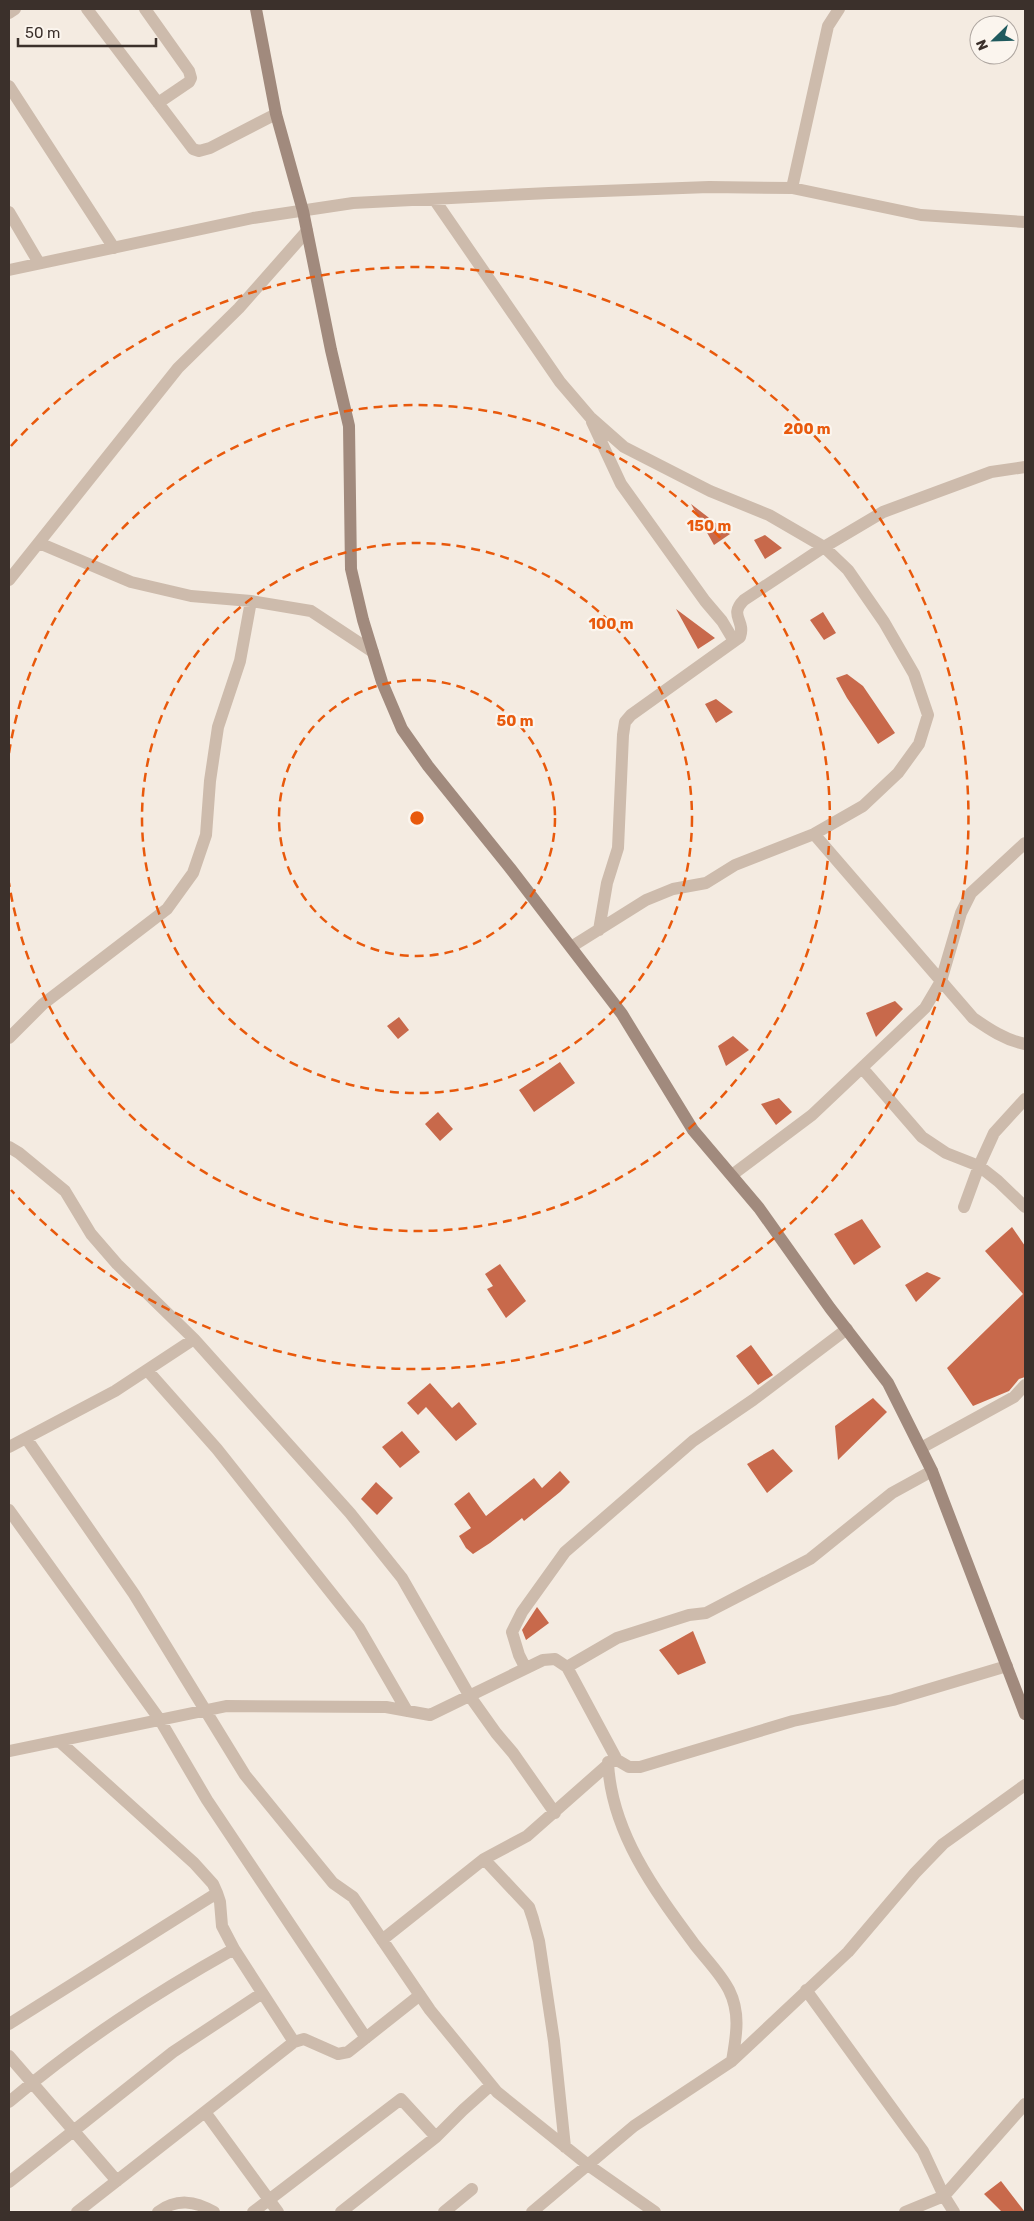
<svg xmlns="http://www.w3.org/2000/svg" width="1034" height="2221" viewBox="0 0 1034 2221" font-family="Rubik,sans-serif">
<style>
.building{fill:#c8694b}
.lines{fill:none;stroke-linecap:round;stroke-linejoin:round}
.street{stroke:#cdbbac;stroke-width:12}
.secondary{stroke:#a18a7d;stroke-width:12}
.ring{fill:none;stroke:#e8590c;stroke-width:2.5;stroke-dasharray:9 6}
.centre{fill:#e8590c;stroke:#fbf5ee;stroke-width:2.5}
.ring-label{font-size:15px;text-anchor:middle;font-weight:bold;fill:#e8590c;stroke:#fbf5ee;stroke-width:4.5;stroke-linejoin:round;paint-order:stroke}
</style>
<rect width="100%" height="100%" fill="#f4ebe1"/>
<path class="building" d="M691,504l39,30 -16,11z
M765,535l17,13 -17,11 -11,-19z
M676,609l39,29 -17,11z
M823,612l13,21 -12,7 -14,-20z
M847,674l16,12 32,47 -17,11 -31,-46 -11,-20z
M716,699l17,13 -17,11 -11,-19z
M895,1001l8,8 -27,28 -10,-24z
M399,1017l10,13 -11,9 -11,-13z
M733,1036l16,14 -23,16 -8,-20z
M560,1062l15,21 -41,29 -15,-22z
M779,1098l13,14 -16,13 -15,-21z
M438,1112l15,17 -13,12 -15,-17z
M862,1219l19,28 -27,18 -20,-31z
M1012,1227l13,19v131l-6,2 -10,12 -36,15 -26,-38 76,-74 -38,-43z
M500,1264l26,37 -20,17 -19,-29 6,-3 -8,-12z
M927,1272l14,6 -25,24 -11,-17z
M751,1345l22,30 -15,10 -22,-29z
M430,1383l22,25 7,-6 18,22 -21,17 -30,-34 -8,8 -11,-12z
M873,1398l14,14 -49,48 -3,-34z
M402,1431l18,21 -20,16 -18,-21z
M773,1449l20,22 -26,22 -20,-29z
M560,1471l10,11 -10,10 -36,29 -2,-3 -32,25 -17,11 -7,-6 -7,-12 12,-8 -17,-24 15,-12 17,24 48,-38 8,10z
M376,1482l17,16 -16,17 -16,-16z
M537,1607l12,16 -23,17 -4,-10z
M693,1631l13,32 -28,12 -19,-25z
M1001,2181l24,31h-23l-18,-18z"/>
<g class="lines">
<path class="street" d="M87,9l106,140 6,2 11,-3 66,-34
M145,9l44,62 2,7 -2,4 -31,21
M9,13l6,-4
M9,86l105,162
M792,188l36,-162 11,-17
M434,199l126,183 30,35 34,30 86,44 59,24 55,32 24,23 36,52 30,52 14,41 -9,29 -21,29 -35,33 -49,28 -79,31 -29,18 -33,6 -27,11 -75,47
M9,212l30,51
M9,270l244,-52 100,-15 196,-10 160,-6 83,1 129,27 104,7
M592,422l29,62 84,117 17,20 12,20
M39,543l92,39 60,14 60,5 60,10 62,41
M9,580l169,-212 61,-60 68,-77
M814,834l159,184c16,11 32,22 52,26
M599,930l8,-47 11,-35 5,-113 2,-13 6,-7 109,-78c6,-17 -12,-21 4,-37l80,-53 59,-35 108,-40 34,-5
M9,1038l34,-34 124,-95 26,-36 13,-38 4,-54 8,-54 22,-66 11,-60
M863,1069l59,68 24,16 33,13 19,15 27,26
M9,1147l10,6 46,38 26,43 26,30 77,75 156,174 52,65 67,117 27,38 17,20 42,60
M732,1175l80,-60 113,-107 16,-27 20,-68 10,-20 54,-50
M964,1207l15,-41 15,-33 31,-34
M147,1370l70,79 142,179 48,83
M26,1438l108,156 111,181 88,108 20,14 77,113 67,82 91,73 67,47
M9,1447l106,-56 79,-52
M921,1448l93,-51 11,-12
M9,1510l151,210 47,80 159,238
M525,1667l-6,-12 -7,-23 10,-20 43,-60 128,-111 60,-41 94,-71
M567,1667l50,-29 72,-23 17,-2 104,-54 82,-66 40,-22
M59,1741l135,122 19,21 4,9 3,9 2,24 12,23 60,93
M9,1751l217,-45 160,1 44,8 113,-55 12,-1 12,8 50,93 12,7h11l153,-46 100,-21 114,-34
M608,1762c3,70 47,129 87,183 11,14 26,29 34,45 12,24 7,47 3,71
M484,1859l45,48 4,12 6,22 15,100 11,106
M382,1940l102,-81 43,-23 85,-75
M806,1990l117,161 21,45 10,16
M9,2024l208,-131
M9,2056l108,125
M9,2102c71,-60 143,-107 225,-153
M205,2112l73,100
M9,2182l164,-130 88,-58
M77,2212l217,-170 10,-3 34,15 10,-2 72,-57
M158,2212c19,-14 37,-11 56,0
M253,2212l148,-113 35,38 27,-27 28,-25
M341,2212l95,-75
M444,2212l28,-23
M532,2212l102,-86 98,-65 116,-109 67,-79 28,-29 82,-59
M905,2212l39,-16 81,-92"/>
<path class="secondary" d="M256,9l20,105 27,97 28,139 18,76 2,143 12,51 19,62 20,47 26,37 82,102 112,146 71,116 66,78 71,100 58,75 44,88 93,243"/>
</g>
<g class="ring">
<circle cx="417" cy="818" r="138"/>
<circle cx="417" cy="818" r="275"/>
<path d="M9 753A413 413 0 1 1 9 883"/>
<path d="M11 446A551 551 0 1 1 11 1190"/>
</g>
<circle cx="417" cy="818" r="8" class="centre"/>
<g class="ring-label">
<text x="807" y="434">200 m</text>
<text x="709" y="531">150 m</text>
<text x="611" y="629">100 m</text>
<text x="515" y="726">50 m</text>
</g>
<rect width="1034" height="2221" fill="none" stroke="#3b302b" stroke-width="20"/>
<g transform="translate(994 40) rotate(247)"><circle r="24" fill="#fbf5ee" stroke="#aea6a0"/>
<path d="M0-4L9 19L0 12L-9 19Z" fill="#1f5a5e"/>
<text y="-8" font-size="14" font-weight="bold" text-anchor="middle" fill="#3b302b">N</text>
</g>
<path d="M18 38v8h138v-8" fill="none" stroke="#3b302b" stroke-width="2.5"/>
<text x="25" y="38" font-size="15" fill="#3b302b" stroke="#fbf5ee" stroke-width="4" paint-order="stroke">50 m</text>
</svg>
